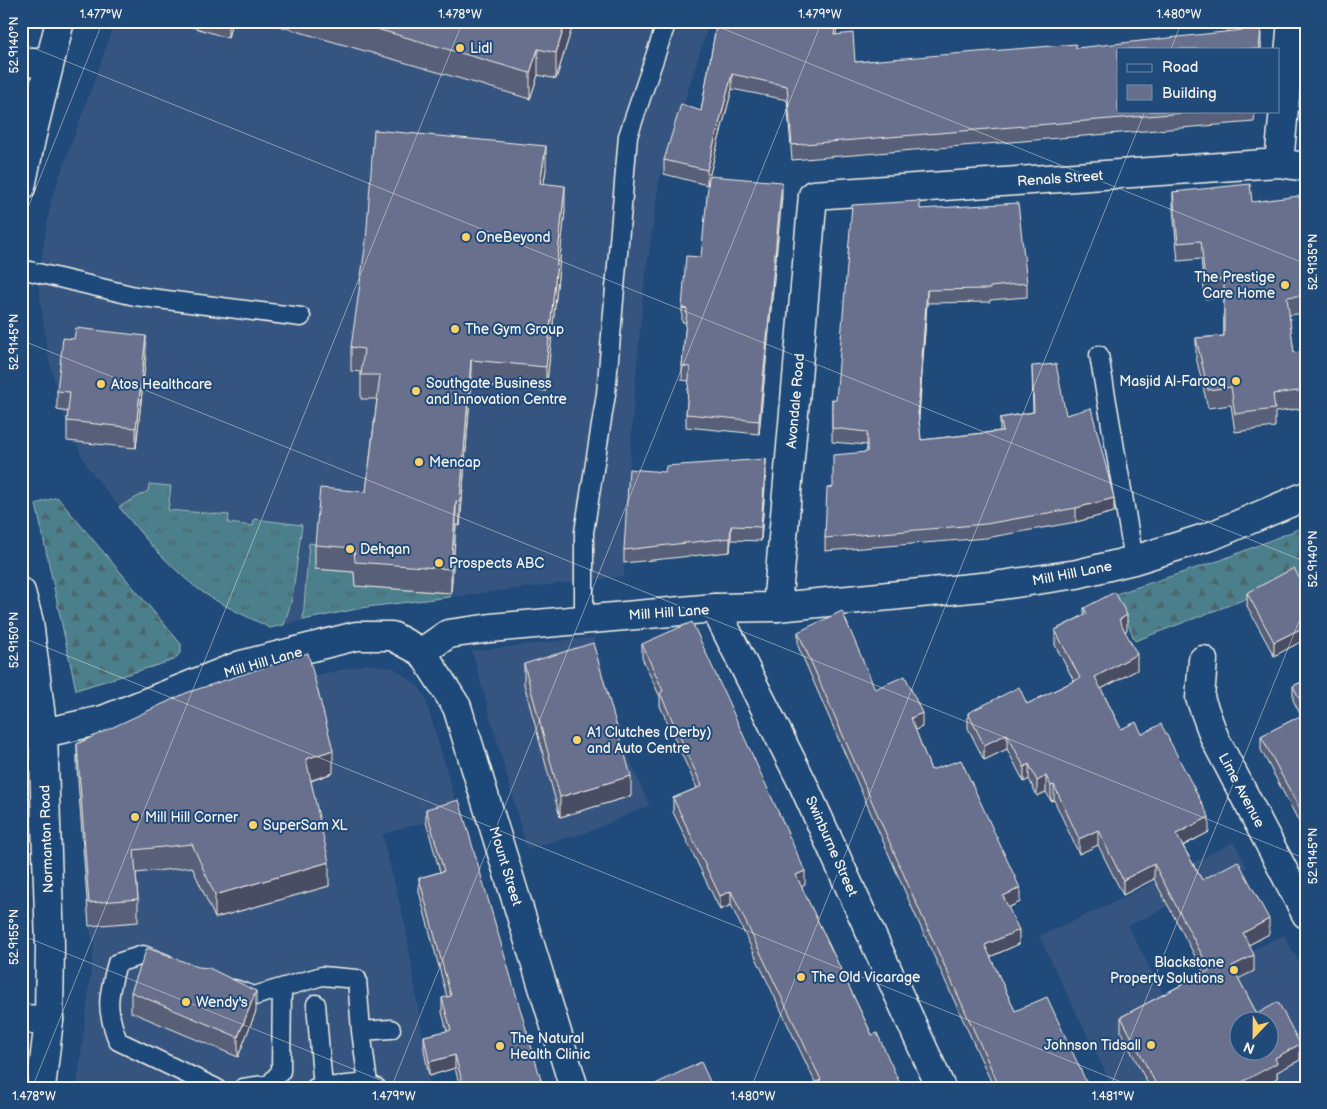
<svg xmlns="http://www.w3.org/2000/svg" width="1327" height="1109" viewBox="0 0 1327 1109" font-family="'Balsamiq Sans',sans-serif">
<style>
.built{fill:#355580;fill-rule:evenodd}
.grass{fill:url(#grass-tufts);stroke:#a0b8ba}
.forest{fill:url(#forest-firs);stroke:#a0b8ba}
.lines{fill:none;stroke-linecap:round;stroke-linejoin:round}
.lane-casing{stroke:#f4f1e8;stroke-width:21}
.street-casing{stroke:#f4f1e8;stroke-width:31}
.secondary-casing{stroke:#f4f1e8;stroke-width:31}
.lane{stroke:#1f4a7a;stroke-width:18}
.street{stroke:#1f4a7a;stroke-width:28}
.secondary{stroke:#1f4a7a;stroke-width:28}
.wall{fill:#595f79;stroke:#f4f1e8}
.shaded-wall{fill:#494e63;stroke:#f4f1e8}
.building{fill:#686f8d;stroke:#f4f1e8;fill-rule:evenodd}
.ticks{fill:none;stroke:#f4f1e8;stroke-width:1;stroke-opacity:0.45}
.poi-dot{fill:#ffd166;stroke:#1f4a7a;stroke-width:2}
.labels{text-anchor:middle;stroke-width:4;stroke-linejoin:round;paint-order:stroke}
.poi-label{font-size:14px;fill:#f4f1e8;stroke:#1f4a7a;text-anchor:start}
.street-label{font-size:14px;fill:#f4f1e8;stroke:#1f4a7a}
.neatline{fill:none;stroke:#f4f1e8;stroke-width:2}
.ticks-label{font-size:12px;text-anchor:middle;fill:#f4f1e8}
</style>
<defs>
<pattern id="grass-tufts" width="24" height="20" patternUnits="userSpaceOnUse" patternTransform="scale(1.25)"><rect width="24" height="20" fill="#4c7f8b"/><path d="M3 7l-1-3M5 7V3M7 7l1-3M15 17l-1-3M17 17v-4M19 17l1-3" fill="none" stroke="#4b666c"/></pattern>
<pattern id="forest-firs" width="22" height="20" patternUnits="userSpaceOnUse" patternTransform="scale(1.25)"><rect width="22" height="20" fill="#4c7f8b"/><path d="M5 1l3.5 6h-7zM16 11l3.5 6h-7z" fill="#4b666c"/></pattern>
</defs>
<rect width="100%" height="100%" fill="#1f4a7a"/>
<filter id="ink" filterUnits="userSpaceOnUse"><feTurbulence type="fractalNoise" baseFrequency=".02" numOctaves="2"/><feDisplacementMap in="SourceGraphic" scale="10" xChannelSelector="R" yChannelSelector="G"/><feConvolveMatrix kernelMatrix="1 2 1 2 8 2 1 2 1" color-interpolation-filters="sRGB"/></filter>
<g filter="url(#ink)">
<path class="built" d="M133,21h38l57,16 4,-16h478l-51,160 -16,114 -11,129 -8,152 -257,31 -97,21 -76,-42 -44,-40 -64,-81 -24,-54 -15,-60 -9,-71 13,-80 61,-169z
M594,637l26,100 29,68 -58,26 -64,18 -55,-198z
M369,664l25,4 24,18 7,11 34,116 -77,21 24,94 24,160h-353l17,-142 -5,-20 219,-249z
M1234,842l13,25 -119,59 35,67 121,-58 22,41v112h-193l-74,-152 82,-37zM1240,1022h30v30h-30z"/>
<path class="grass" d="M149,484l22,2 -3,24 61,5 -1,8 25,3 1,-7 48,6 -10,74 -8,26 -14,3c-25,-13 -55,-25 -77,-43 -28,-23 -51,-50 -74,-78l29,-16z
M309,543l8,1 -2,25 39,3 1,14 96,7 -1,4 -83,10 -64,13z"/>
<path class="forest" d="M57,497l124,147v8l-7,8 -98,30 -40,-186z
M1306,526v50l-171,65 -19,-47 105,-34z"/>
<g class="lines">
<g class="lane-casing">
<path id="lane" d="M21,269l114,27 166,21
M1099,355l35,205
M584,618v-86l22,-138 22,-258 39,-115
M166,964l-23,-9 -26,8c-9,33 -12,45 1,78l98,47
M234,989l20,7 68,-20 35,3 4,52 7,52
M316,1004l7,84
M361,1031l30,-2
M243,1088l27,-4 11,-13 1,-83
M315,1088l53,-5 9,5"/>
</g>
<g class="street-casing">
<path id="street" d="M21,63l28,-2
M1279,163l13,-142
M777,607l36,-412 466,-32 27,4
M715,608l87,174 139,306
M422,652l35,55 117,381
M1203,660l-3,38 15,41 91,175
M21,735l22,-2
M21,1019l28,1"/>
</g>
<g class="secondary-casing">
<path id="secondary" d="M21,187l10,-48 29,-118
M21,592l8,30 14,111 7,212 -1,75 -8,68
M43,733l60,-13 138,-55 115,-29h36l30,16 26,-18 43,-6 224,-20 62,-1 225,-22 75,-11 57,-14 77,-24 95,-40"/>
</g>
<use href="#lane" class="lane"/>
<use href="#street" class="street"/>
<use href="#secondary" class="secondary"/>
</g>
<path class="wall" d="M173,21h59l-4,17z
M262,21h312l-18,58 -18,-4 -8,24z
M717,21l119,14 19,27 221,-14 185,-5v6h-143v62h137l-1,11 -462,38 -5,-60 -55,-11 -25,96 -43,-11v-14l37,-49z
M546,169l-2,14 21,27 -19,181 -75,-7 -11,142 -4,-1 -5,68 -96,-7 -1,-14 -39,-3v-24l51,-53 11,-93h-16v-27l-10,-1v-24z
M1173,192l79,10 54,51v60l-17,2 5,38 12,-2v57l-31,4v15l-40,5 -4,-27 -23,3 -12,-51v-19l28,-2v-39l-19,2 -4,-40 -23,2 -5,-51z
M782,196l-23,238 -73,-7v-13l3,-33 -7,-1v-14l4,-44h-4v-14l19,-51z
M920,209l107,74v14l-37,3v2l-63,1 -8,115 2,22 79,-9v-13l33,-6 -1,-46 34,49 48,97 -38,10 -90,16 -161,13v-13l8,-51 34,-35v-7l-35,-3v-43l4,1z
M146,355l-10,93 -69,-7v-20l1,-9 -11,-2v-19z
M665,472l101,1 -5,68 -30,-1 -1,12 -106,11v-13z
M1306,591v48l-32,17 -27,-50v-13z
M1084,608l43,22 -2,2 12,38 -36,19 20,40 21,5 67,98 -26,14 19,34 67,54 -20,11 5,26 -16,7 19,36 43,46 -23,12v6l-18,10h-109l-29,-56v-15l83,-44 -50,-94 -31,16 -25,-50 -19,9 -25,-54 -3,1 -5,-9 -9,4 -8,-17 -5,3 -17,-33 -23,11 -16,-32v-15l59,-9 47,-23 -19,-36v-15l29,-15z
M798,632l77,57 47,38 -7,3 16,40 89,132 -12,6 11,36 -29,13 25,54 74,77h-95l-81,-178 -115,-264z
M642,644l163,241 -4,1 71,149 30,53 -87,-6 -84,-177 -11,5 -47,-98v-14l24,-10 -37,-82v-9l-18,-39z
M524,664l107,132 -71,21 -36,-133z
M1306,680v155l-45,-85v-14l40,-20 -8,-16v-14z
M77,744l256,29 -22,8 18,105 -114,32 -23,-51 -56,6 2,26v23l-49,4 -12,-158z
M426,809l115,279h-81l-5,-20 -26,8 -5,-26v-14l23,-5 -5,-19v-14l5,-1 -28,-105v-14l21,-6 -14,-50z
M131,992l125,19 -18,46 -107,-45z"/>
<path class="shaded-wall" d="M228,21h4l-4,17z
M566,21h8l-18,58v-26z
M836,21h2l-4,28v-14z
M1261,28v21h-2z
M538,49v26l-8,24v-26z
M732,74v15l-25,96v-15z
M546,146v23l-6,38v-24z
M782,182v14l-23,238v-13z
M565,186v24l-19,181v-24z
M927,290v13l-9,122v-13z
M146,336v19l-10,93v-20z
M471,360v24l-11,142v-24z
M766,459v14l-5,68v-14z
M1114,498v14l-38,10v-14z
M456,501v24l-5,68v-24z
M731,526v14l-1,12v-14z
M1127,615v15l-8,5v-15z
M1306,626v13l-32,17v-14z
M1137,654v16l-42,22v-15z
M922,713v14l-11,5v-14z
M1007,734v15l-23,11v-15z
M333,750v23l-27,9v-23z
M1029,764v15l-5,3v-15z
M631,776v20l-71,21v-20z
M1046,776v16l-9,4v-15z
M1054,785v15l-3,1v-15z
M1209,817v15l-33,17v-15z
M1098,830v15l-19,9v-15z
M329,862v24l-114,32v-23z
M1154,864v15l-31,16v-15z
M805,871v14l-9,4v-14z
M1020,888v14l-17,8v-14z
M731,891v14l-11,5v-14z
M1269,919v15l-26,14v-15z
M1019,930v14l-34,15v-14z
M1254,955v16l-22,11v-16z
M256,991v20l-18,46v-20z
M1300,1044v16l-23,12v6l-18,10h-28l44,-30z
M455,1055v13l-26,8v-14z
M541,1080v8h-28z
M495,1085v3h-11z"/>
<path class="building" d="M349,21h217l-10,32 -18,-4 -8,24z
M717,21h119l-2,14 19,-2 2,29 221,-18v4l185,-20 -2,21h-141v62h90l-416,34 -5,-59 -55,-12 -25,96 -43,-10 17,-56 20,7z
M374,130l172,16 -6,37 25,3 -19,181 -75,-7 -11,142 -4,-1 -5,68 -96,-7 -1,-14 -39,-3 5,-57 46,4 14,-117h-19l3,-26 -13,-2 15,-106z
M709,176l73,6 -23,239 -73,-7 4,-47 -8,-1 5,-57 -5,-1 4,-52 15,1z
M1250,184l2,18 47,-6 7,57v42l-19,2 7,56 12,-2v39l-33,4 2,15 -40,5 -4,-27 -23,3 -12,-52 28,-2v-57l-19,2 -4,-40 -23,2 -5,-51z
M920,201v8l98,-6 9,80 -37,4v2l-63,1 -9,122 3,28 82,-9 -3,-13 34,-6 -2,-46 24,-2 10,51 25,-7 23,90 -38,10 -90,16 -161,14 2,-50 6,-1v-32l34,-3v-20l-35,-4v-29l4,1 16,-195z
M76,328l70,8 -10,92 -69,-7 3,-29 -13,-1 6,-53 11,1z
M766,459l-5,68 -30,-1 -1,12 -106,12 5,-81 36,3 1,-6z
M1294,568l12,23v35l-32,16 -27,-49z
M1115,592l12,23 -8,5 18,34 -42,23 26,52 15,-7 6,12 19,-10 48,93 -33,17 26,46 36,-19 31,58 -26,14 11,22 -22,11 25,48 21,-12 22,42 -25,14 2,5 -46,25h-73l-37,-71 89,-47 -56,-106 -31,16 -25,-50 -19,9 -25,-54 -3,1 -5,-10 -9,5 -8,-17 -5,3 -17,-33 -23,11 -16,-32 51,-26 8,17 53,-26 -25,-48 32,-16 -3,-6zM1240,1022h30v30h-30z
M842,611l33,78 30,-13 17,37 -11,5 20,52 30,-10 59,128 -17,8 16,34 -34,15 30,66 32,-14 42,91h-89l-87,-192 -115,-264z
M692,622l113,249 -9,4 76,160 5,-2 25,55h-100l19,-8 -90,-189 -11,5 -47,-98 29,-12 -42,-93 3,-2 -21,-47z
M593,643l38,133 -71,21 -36,-133z
M308,653l25,97 -27,9 23,103 -114,33 -23,-51 -58,6 4,49 -49,4 -12,-159 109,-51z
M1306,680v32l-13,-26z
M1306,713v108l-45,-85z
M459,800l82,280 -28,8h-17l-1,-3 -11,3h-20l-9,-33 -26,7 -5,-26 27,-6 -9,-32 9,-2 -32,-118 25,-7 -18,-62z
M147,948l51,19 11,1 47,23 -18,46 -107,-45z
M701,1062l12,26h-66z
M121,1083l18,5h-19z"/>
</g>
<path class="ticks" d="M704,21l602,243M21,43l1285,519M1171,49l11,-28M21,225l82,-204M21,340l1285,519M21,637l1115,451M21,935l379,153M32,1088l431,-1067M391,1088l431,-1067M751,1088l394,-977M1110,1088l196,-484"/>
<g class="poi-dot">
<circle cx="460" cy="48" r="5"/>
<circle cx="466" cy="237" r="5"/>
<circle cx="1285" cy="285" r="5"/>
<circle cx="455" cy="329" r="5"/>
<circle cx="1236" cy="381" r="5"/>
<circle cx="101" cy="384" r="5"/>
<circle cx="416" cy="391" r="5"/>
<circle cx="419" cy="462" r="5"/>
<circle cx="350" cy="549" r="5"/>
<circle cx="439" cy="563" r="5"/>
<circle cx="577" cy="740" r="5"/>
<circle cx="135" cy="817" r="5"/>
<circle cx="253" cy="825" r="5"/>
<circle cx="1234" cy="970" r="5"/>
<circle cx="801" cy="977" r="5"/>
<circle cx="186" cy="1002" r="5"/>
<circle cx="1151" cy="1045" r="5"/>
<circle cx="500" cy="1046" r="5"/>
</g>
<g class="labels">
<g class="poi-label">
<text x="470" y="53">Lidl</text>
<text x="476" y="242">OneBeyond</text>
<text x="1275" y="282" text-anchor="end">The Prestige<tspan x="1275" dy="16">Care Home</tspan></text>
<text x="465" y="334">The Gym Group</text>
<text x="1226" y="386" text-anchor="end">Masjid Al-Farooq</text>
<text x="426" y="388">Southgate Business<tspan x="426" dy="16">and Innovation Centre</tspan></text>
<text x="111" y="389">Atos Healthcare</text>
<text x="429" y="467">Mencap</text>
<text x="360" y="554">Dehqan</text>
<text x="449" y="568">Prospects ABC</text>
<text x="587" y="737">A1 Clutches (Derby)<tspan x="587" dy="16">and Auto Centre</tspan></text>
<text x="145" y="822">Mill Hill Corner</text>
<text x="263" y="830">SuperSam XL</text>
<text x="1224" y="967" text-anchor="end">Blackstone<tspan x="1224" dy="16">Property Solutions</tspan></text>
<text x="811" y="982">The Old Vicarage</text>
<text x="196" y="1007">Wendy's</text>
<text x="510" y="1043">The Natural<tspan x="510" dy="16">Health Clinic</tspan></text>
<text x="1141" y="1050" text-anchor="end">Johnson Tidsall</text>
</g>
<g class="street-label">
<text transform="translate(1060 178) rotate(-4)" y="5">Renals Street</text>
<text transform="translate(795 401) rotate(-85)" y="5">Avondale Road</text>
<text transform="translate(1072 573) rotate(-11)" y="5">Mill Hill Lane</text>
<text transform="translate(669 612) rotate(-4)" y="5">Mill Hill Lane</text>
<text transform="translate(263 662) rotate(-16)" y="5">Mill Hill Lane</text>
<text transform="translate(1242 790) rotate(62)" y="5">Lime Avenue</text>
<text transform="translate(46 839) rotate(-92)" y="5">Normanton Road</text>
<text transform="translate(832 846) rotate(66)" y="5">Swinburne Street</text>
<text transform="translate(506 866) rotate(73)" y="5">Mount Street</text>
</g>
</g>
<rect width="1327" height="1109" fill="none" stroke="#1f4a7a" stroke-width="55"/>
<rect x="1117" y="48" width="162" height="65" fill="#1f4a7a" stroke="#748da6"/>
<rect x="1127" y="64" width="25" height="8" fill="#1f4a7a" stroke="#748da6"/>
<text x="1162" y="72" font-size="15" fill="#f4f1e8">Road</text>
<rect x="1127" y="85" width="25" height="15" fill="#686f8d" stroke="#748da6"/>
<text x="1162" y="98" font-size="15" fill="#f4f1e8">Building</text>
<g transform="translate(1254 1036) rotate(202)"><circle r="24" fill="#1f4a7a" stroke="#748da6"/>
<path d="M0-4L9 19L0 12L-9 19Z" fill="#ffd166"/>
<text y="-8" font-size="14" font-weight="bold" text-anchor="middle" fill="#f4f1e8">N</text>
</g>
<rect x="28" y="28" width="1272" height="1054" class="neatline"/>
<g class="ticks-label">
<text x="101" y="18">1.477°W</text>
<text x="460" y="18">1.478°W</text>
<text x="820" y="18">1.479°W</text>
<text x="1179" y="18">1.480°W</text>
<text transform="translate(14 45) rotate(-90)" y="4">52.9140°N</text>
<text transform="translate(1313 262) rotate(-90)" y="4">52.9135°N</text>
<text transform="translate(14 342) rotate(-90)" y="4">52.9145°N</text>
<text transform="translate(1313 559) rotate(-90)" y="4">52.9140°N</text>
<text transform="translate(14 640) rotate(-90)" y="4">52.9150°N</text>
<text transform="translate(1313 856) rotate(-90)" y="4">52.9145°N</text>
<text transform="translate(14 937) rotate(-90)" y="4">52.9155°N</text>
<text x="34" y="1100">1.478°W</text>
<text x="394" y="1100">1.479°W</text>
<text x="753" y="1100">1.480°W</text>
<text x="1113" y="1100">1.481°W</text>
</g>
</svg>
